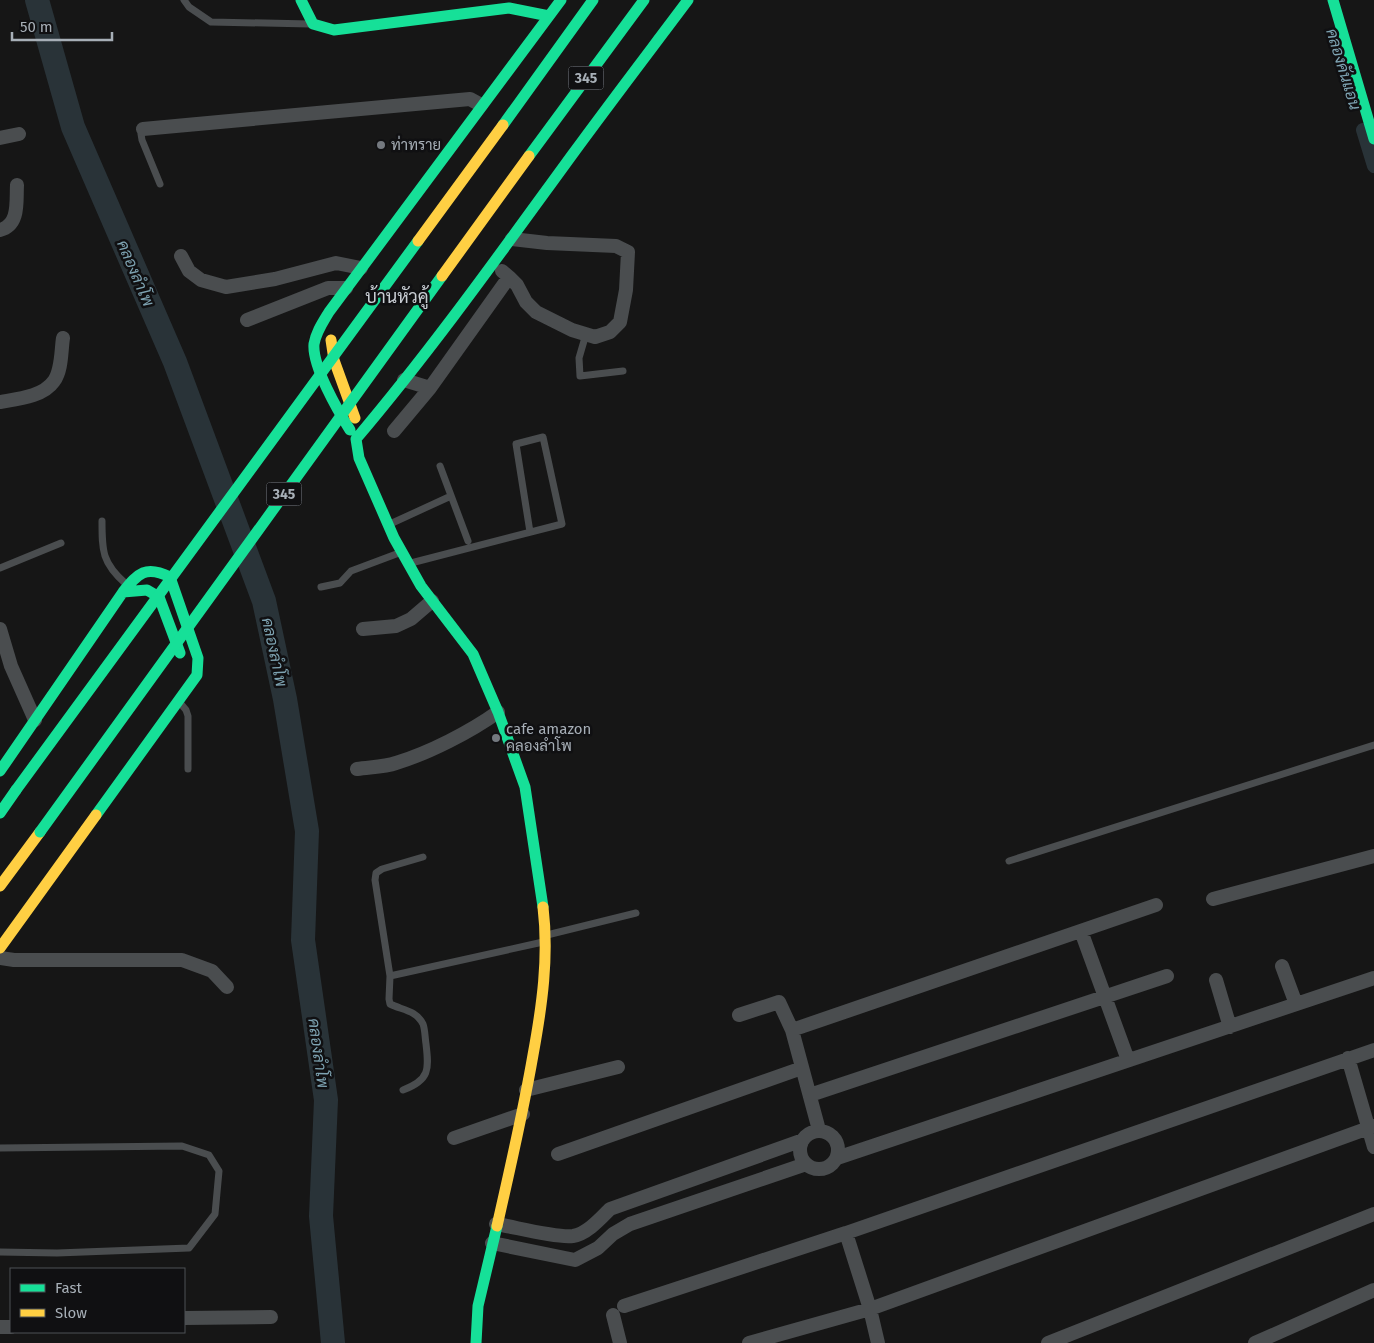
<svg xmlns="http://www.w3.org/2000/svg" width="1374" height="1343" viewBox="0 0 1374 1343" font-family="'Fira Sans',Sarabun,sans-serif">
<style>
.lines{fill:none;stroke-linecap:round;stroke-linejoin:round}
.canal{stroke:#293338;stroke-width:14}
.river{stroke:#293338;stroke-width:24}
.lane{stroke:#4a4d4f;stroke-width:7}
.street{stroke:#4a4d4f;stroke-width:14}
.fast{stroke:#16e098;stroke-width:11}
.slow{stroke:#ffcf43;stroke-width:11}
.fast-bridge{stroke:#16e098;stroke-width:11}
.slow-bridge{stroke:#ffcf43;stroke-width:11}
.poi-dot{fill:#74797f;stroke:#101012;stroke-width:2}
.labels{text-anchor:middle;stroke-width:5;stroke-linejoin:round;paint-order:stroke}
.shield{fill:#101012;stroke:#7a7f86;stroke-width:1}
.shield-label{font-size:14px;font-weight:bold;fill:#a7afb7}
.poi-label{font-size:15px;fill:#a7afb7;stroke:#101012;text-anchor:start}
.water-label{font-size:16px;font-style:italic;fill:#7ea3b2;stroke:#101012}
.quarter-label{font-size:18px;fill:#c8cdd3;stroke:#101012}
</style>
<rect width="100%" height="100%" fill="#161616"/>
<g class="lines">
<path class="canal" d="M1363,130l11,36"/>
<path class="river" d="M37,0l36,127 102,235 89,239 21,98 22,132 -4,109 23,160 -5,116 12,127"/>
<path class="lane" d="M184,0l5,7 22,15 99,2
M143,129l-2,5 1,6 18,44
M586,334l-7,24 1,18 43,-5
M440,466l28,75
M102,521c0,30 0,42 24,63
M390,524l61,-28
M411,563l151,-39 -19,-87 -27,7 14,88
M0,568l61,-25
M321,587l19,-4 11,-12 48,-18
M181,704l5,6 2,6v53
M423,857l-41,12 -6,4 -1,7 15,96 153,-34
M1009,861l365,-116
M547,935l89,-22
M390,976l-1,23 1,5c12,6 26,6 33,20 2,5 2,14 3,20 3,25 4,36 -23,46
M0,1148l182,-2 27,9 10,16 -4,43 -26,34 -132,5 -57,-1"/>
<path class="street" d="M143,129l327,-30 11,6
M0,138l19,-4
M0,230c20,-5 16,-29 17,-45
M181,256l8,15 12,9 25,7 49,-8 61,-16 25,5
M509,277l8,8 9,17 10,10 36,18 23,7 15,-5 10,-10 6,-32 2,-38 -12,-6 -69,-3 -35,-4
M247,320l81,-32h18
M404,380l26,8 79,-111 -7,-6
M0,402c17,-3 43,-5 54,-21 8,-11 7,-30 9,-43
M394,431l36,-43
M0,629l11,37 24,54
M363,629l33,-3 15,-7 21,-18
M357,769c13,-2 27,-2 39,-6 33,-10 74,-31 102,-51
M1213,899l161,-43
M1081,931l47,129
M0,958l14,2h168l30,11 15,16
M1282,966l14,38
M1216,980l14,47
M739,1015l40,-13 13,28 27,100
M792,1030l364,-125
M1348,1058l26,89
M526,1090l92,-23
M810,1095l357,-119
M800 1150a19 19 0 1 1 38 0a19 19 0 1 1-38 0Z
M454,1138l69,-24
M558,1154l244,-86
M837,1158l537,-180
M496,1224c19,3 60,14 77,12 14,-2 28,-18 37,-27l193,-69
M846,1233l528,-183
M492,1243l83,17 23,-12 15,-14 17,-10 176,-60
M624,1306l222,-73 24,76 8,34
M613,1315l7,28
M184,1318l87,-1
M0,1327h11
M749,1343l121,-34 504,-183
M1048,1343l326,-129
M1255,1343l119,-53"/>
<path class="fast" d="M301,0l12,24 21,6 175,-22 40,8
M1333,0l41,139
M503,125l90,-125
M529,156l115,-156
M350,430c-12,-19 -38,-64 -36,-86 2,-12 9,-22 15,-32l232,-312
M356,439l3,19 35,80 27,48 52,68 25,58 27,75 18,120
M356,439c77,-91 146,-188 216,-284 38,-52 77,-103 116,-155
M123,592l24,-2 12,7 21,56
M0,771l123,-179c15,-19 23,-27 47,-15l28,81 -1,17 -101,140
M0,813l16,-23
M476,1343l2,-37 19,-80"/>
<path class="slow" d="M331,340l3,20 21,58
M0,886l40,-54
M0,948l96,-133
M497,1226c13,-57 26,-113 36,-171 9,-49 16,-98 10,-148"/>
<path class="fast-bridge" d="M16,790l402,-549
M40,832l402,-556"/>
<path class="slow-bridge" d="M418,241l85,-116
M442,276l87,-120"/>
</g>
<g class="poi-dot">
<circle cx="381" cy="145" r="5"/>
<circle cx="496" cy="738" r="5"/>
</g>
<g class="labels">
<g class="shield">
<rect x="568.5" y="66.5" width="35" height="23" rx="4"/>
<rect x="266.5" y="482.5" width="35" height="23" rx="4"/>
</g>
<g class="shield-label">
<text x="586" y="83">345</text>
<text x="284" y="499">345</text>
</g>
<g class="poi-label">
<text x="391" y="150">ท่าทราย</text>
<text x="506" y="734">cafe amazon<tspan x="506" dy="17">คลองลำโพ</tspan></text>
</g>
<g class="water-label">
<text transform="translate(1344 69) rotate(73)" y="6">คลองคันแอน</text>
<text transform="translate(136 273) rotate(67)" y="6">คลองลำโพ</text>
<text transform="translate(275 652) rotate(78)" y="6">คลองลำโพ</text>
<text transform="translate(319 1053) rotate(82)" y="6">คลองลำโพ</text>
</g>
<g class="quarter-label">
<text x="397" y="303">บ้านหัวคู้</text>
</g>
</g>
<rect x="10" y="1268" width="175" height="65" fill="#101012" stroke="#4c5054"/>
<rect x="20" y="1284" width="25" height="8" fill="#16e098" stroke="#4c5054"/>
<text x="55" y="1293" font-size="15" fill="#a7afb7">Fast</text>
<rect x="20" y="1309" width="25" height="8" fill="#ffcf43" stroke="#4c5054"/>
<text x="55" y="1318" font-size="15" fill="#a7afb7">Slow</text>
<path d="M12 32v8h100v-8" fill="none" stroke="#a7afb7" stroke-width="2.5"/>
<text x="20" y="32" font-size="15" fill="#a7afb7" stroke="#101012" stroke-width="4" paint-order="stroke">50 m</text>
</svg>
